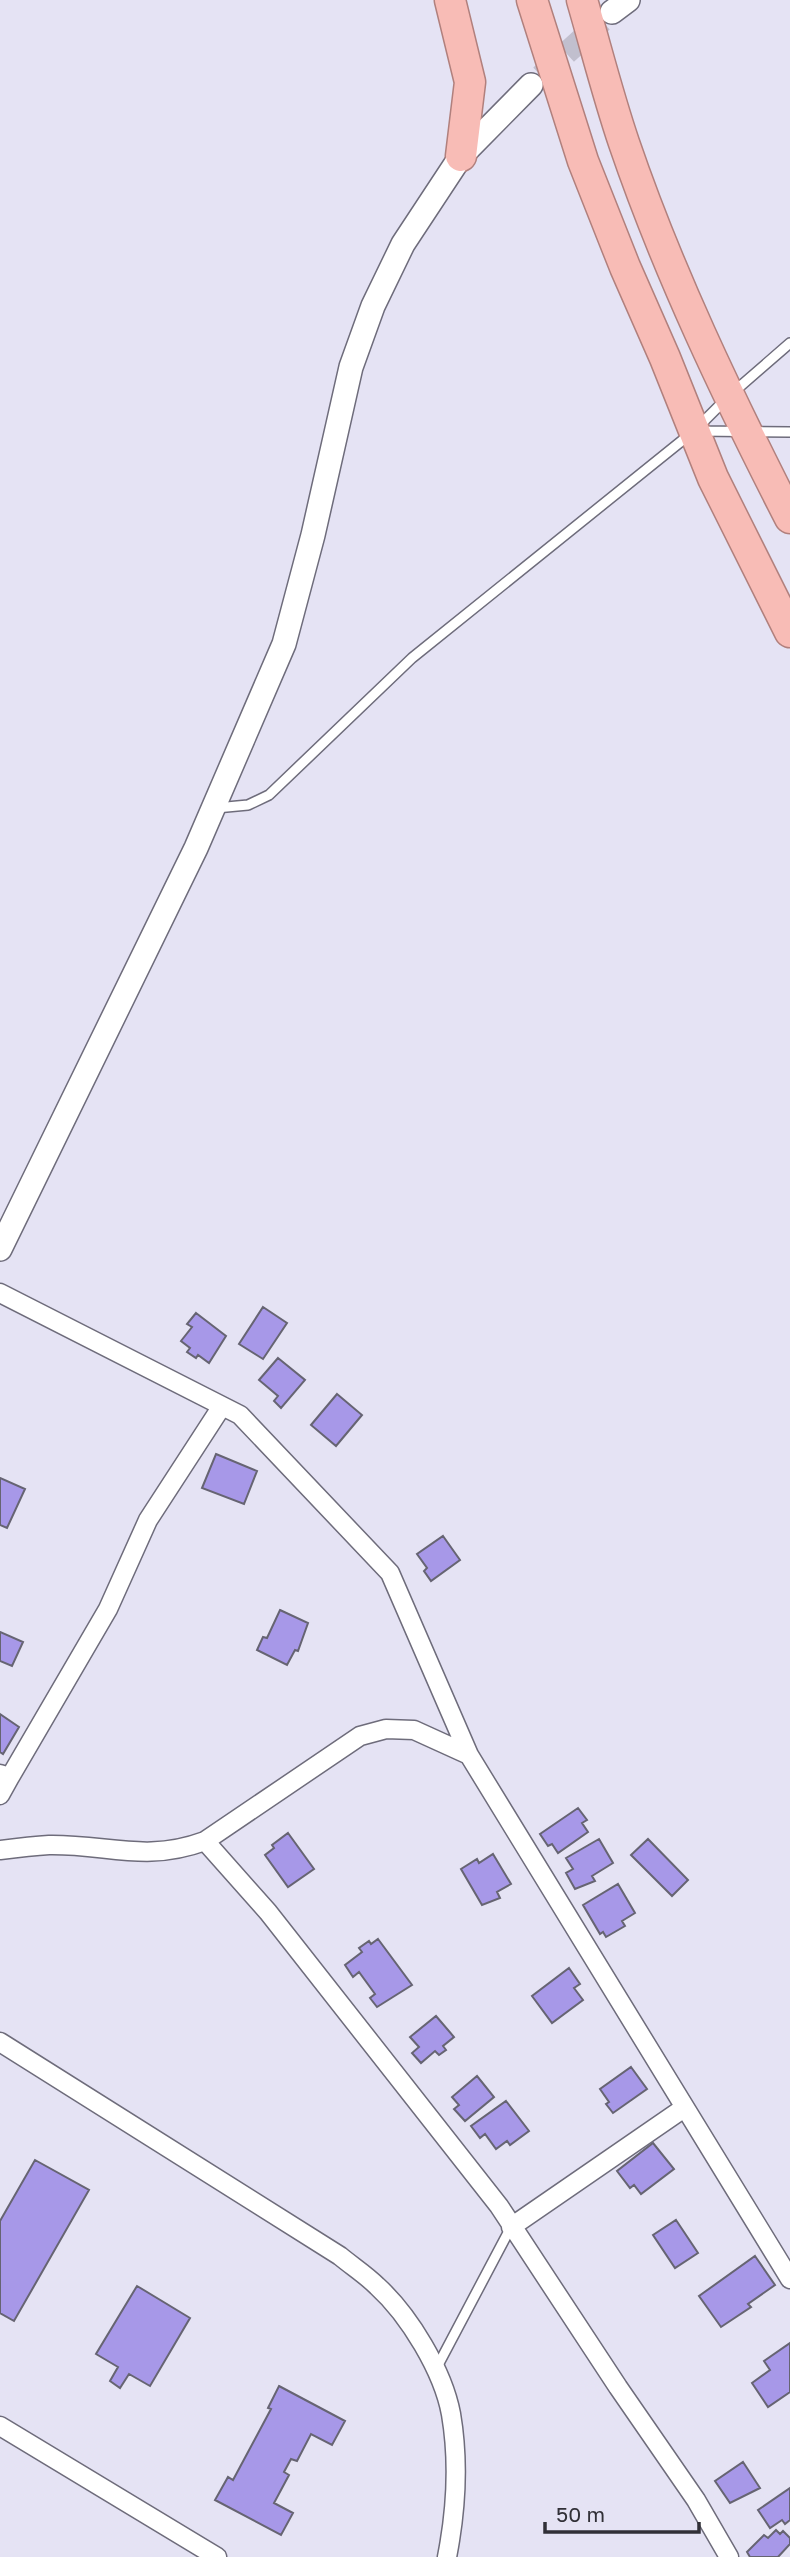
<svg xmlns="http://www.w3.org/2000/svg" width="790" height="2557" viewBox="0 0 790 2557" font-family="'Golos Text',sans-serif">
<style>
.building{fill:#a798e8;stroke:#666472;stroke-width:2}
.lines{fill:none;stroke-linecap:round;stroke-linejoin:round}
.tertiary-tunnel{stroke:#c1bfce;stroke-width:23;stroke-dasharray:23 11;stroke-linecap:butt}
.service-casing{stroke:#6e6c7b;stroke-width:12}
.minor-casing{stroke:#6e6c7b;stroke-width:21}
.tertiary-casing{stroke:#6e6c7b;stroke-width:26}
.trunk-casing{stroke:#b1807d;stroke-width:33}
.service{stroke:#fff;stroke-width:9}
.minor{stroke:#fff;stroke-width:18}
.tertiary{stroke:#fff;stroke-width:23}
.trunk{stroke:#f8bcb6;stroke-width:30}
</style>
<rect width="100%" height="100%" fill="#e5e3f4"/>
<path class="building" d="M263,1307l24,16 -24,36 -24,-15z
M196,1313l30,23 -17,27 -11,-8 -2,3 -9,-6 3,-4 -9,-7 11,-14 -5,-3z
M278,1358l27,22 -24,28 -7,-7 4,-5 -19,-16z
M337,1394l25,21 -26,31 -25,-21z
M216,1454l41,17 -13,33 -42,-16z
M0,1478l25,11 -18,39 -7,-3z
M443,1536l17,24 -29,21 -7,-10 3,-3 -10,-14z
M280,1610l28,13 -10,28 -3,-1 -8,15 -30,-15 6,-13 4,1z
M0,1632l23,10 -11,24 -12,-5z
M0,1714l19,13 -16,27 -3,-2z
M578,1808l9,12 -5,3 6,9 -30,21 -6,-9 -4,2 -8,-12z
M288,1833l26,36 -26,18 -23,-32 9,-7 -2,-3z
M599,1839l14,24 -21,13 3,5 -20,8 -9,-16 7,-4 -7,-11z
M648,1839l40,41 -16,16 -41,-41z
M493,1854l18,30 -14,8 3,6 -18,7 -21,-36 16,-10 2,4z
M618,1884l17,29 -13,8 3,5 -19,11 -3,-5 -3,2 -17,-29z
M378,1939l34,46 -35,22 -7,-9 5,-4 -16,-22 -6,5 -8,-12 17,-13 -3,-4 10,-7 2,3z
M569,1968l11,16 -6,4 9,12 -31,23 -20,-27z
M436,2016l18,21 -11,9 3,4 -7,5 -4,-4 -14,12 -9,-10 7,-6 -9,-10z
M631,2067l16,22 -34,24 -7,-9 3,-2 -9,-13z
M477,2076l17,21 -29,24 -11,-12 5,-4 -7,-8z
M506,2101l23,30 -19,14 -3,-4 -11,8 -11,-15 -5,4 -9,-12z
M653,2143l21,26 -33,25 -7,-9 -4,3 -13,-17z
M35,2160l54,30 -75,131 -14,-8v-92z
M676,2220l22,33 -23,15 -22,-33z
M755,2256l20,29 -27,19 3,3 -30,20 -22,-31z
M137,2286l53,32 -40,68 -21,-12 -9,14 -10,-7 8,-14 -22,-13z
M790,2343v49l-22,15 -16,-24 18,-13 -6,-9z
M279,2386l66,35 -13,24 -21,-11 -14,27 -6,-2 -7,13 5,3 -15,28 19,10 -12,22 -66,-35 13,-23 5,3 38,-71 -3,-1z
M743,2462l17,26 -30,15 -15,-22z
M790,2488v32l-5,4 -3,-4 -12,8 -12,-18z
M776,2530l4,4 3,-3 7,7v6l-12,13h-28l-3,-5 17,-17 4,3z"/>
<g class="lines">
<path class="tertiary-tunnel" d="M541,76l61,-55"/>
<g class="service-casing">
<path id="service" d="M699,431l91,1
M216,808l32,-3 21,-10 143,-137 282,-227 35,-35 61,-53
M436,2369l75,-142"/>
</g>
<g class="minor-casing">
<path id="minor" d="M0,1293l240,122 150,158 79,182 321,524
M0,1774l10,3 98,-168 40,-89 74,-114
M0,1795l10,-18
M205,1841l63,71 231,294 119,181 78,113 33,57
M0,1850c16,-2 33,-4 49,-5 59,-1 96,18 156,-4l155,-105 26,-7 28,1 55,25
M0,2042l340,214c12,10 26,19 37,30 32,29 66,85 74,128 8,47 5,97 -4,143
M511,2227l173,-119
M0,2426l217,131"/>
</g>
<g class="tertiary-casing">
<path id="tertiary" d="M612,12l16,-12
M0,1249l196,-401 88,-204 29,-109 38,-168 22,-61 30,-62 58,-88 70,-71"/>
</g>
<g class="trunk-casing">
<path id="trunk" d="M450,0l20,82 -9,74
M532,0l51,161 42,106 40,91 48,120 77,154
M582,0c14,48 26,96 42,143 44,129 104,254 166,375"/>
</g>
<use href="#service" class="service"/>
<use href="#minor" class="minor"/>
<use href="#tertiary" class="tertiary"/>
<use href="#trunk" class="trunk"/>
</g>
<path d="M545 2522v10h154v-10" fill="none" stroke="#313037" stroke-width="3.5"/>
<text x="556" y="2522" font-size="21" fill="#313037" stroke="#e5e3f4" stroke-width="5" paint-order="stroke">50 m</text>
</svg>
